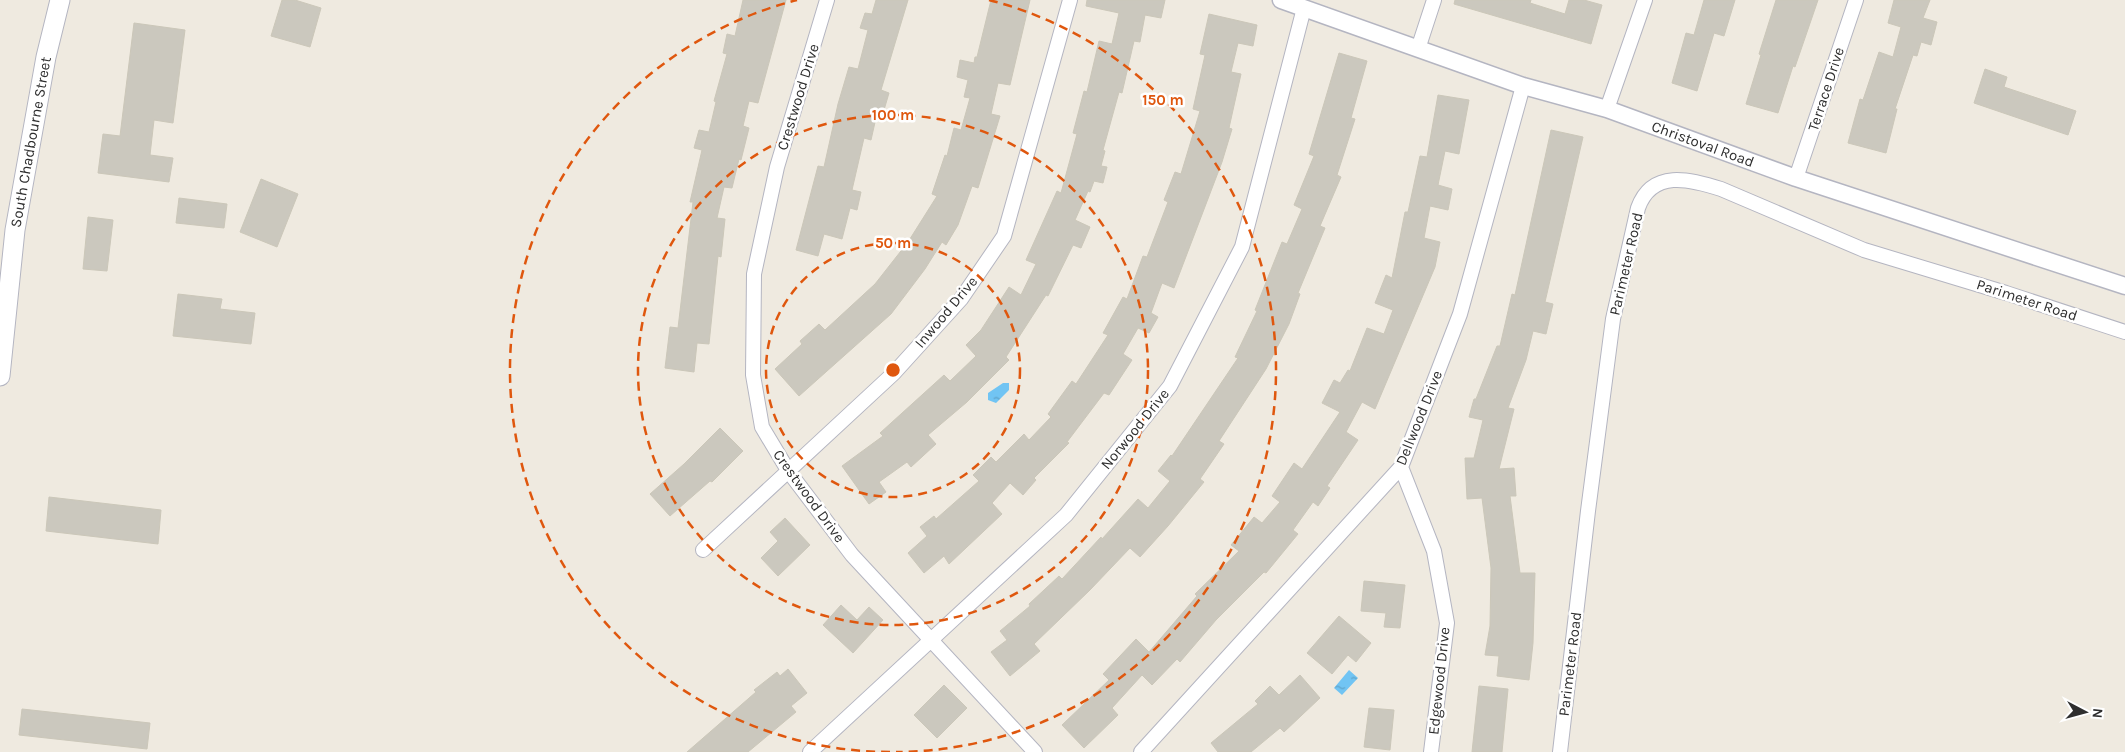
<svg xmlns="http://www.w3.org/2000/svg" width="2125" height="752" viewBox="0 0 2125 752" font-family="Karla,sans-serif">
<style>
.water{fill:url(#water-ripples)}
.building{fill:#cbc8be;stroke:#cbc7b9}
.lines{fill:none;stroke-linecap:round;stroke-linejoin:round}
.minor-casing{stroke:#b4b5c1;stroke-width:16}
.tertiary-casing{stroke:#b4b5c1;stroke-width:19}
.secondary-casing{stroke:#b4b5c1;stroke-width:21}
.minor{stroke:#fff;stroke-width:14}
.tertiary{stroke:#fff;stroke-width:16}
.secondary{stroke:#fff;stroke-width:19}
.ring{fill:none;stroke:#df570e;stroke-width:2.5;stroke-dasharray:9 6}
.labels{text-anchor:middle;stroke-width:5;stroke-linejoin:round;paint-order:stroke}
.street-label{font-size:15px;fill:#2e2e2e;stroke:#fff}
.centre{fill:#df570e;stroke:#fff;stroke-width:2.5}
.ring-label{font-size:15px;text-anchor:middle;font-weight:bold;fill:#df570e;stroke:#fff;stroke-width:5;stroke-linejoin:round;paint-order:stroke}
</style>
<defs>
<pattern id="water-ripples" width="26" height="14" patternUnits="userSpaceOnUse" patternTransform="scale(1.25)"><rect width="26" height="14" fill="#71c4f3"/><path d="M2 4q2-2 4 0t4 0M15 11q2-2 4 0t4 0" fill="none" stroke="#5da0c5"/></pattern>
</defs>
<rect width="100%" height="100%" fill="#efeae0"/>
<path class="water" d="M1003,383h6v7l-13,13 -8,-3v-7z
M1349,670l9,8 -16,17 -8,-7z"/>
<path class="building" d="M282,0h13l26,8 -11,39 -39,-11z
M743,0h43l-28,103 -9,-2 -6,25 6,2 -8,32 -2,-1 -7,29 -8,-1 -7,31 8,1 -4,38 -3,-1 -9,88 -12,-1 -3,29 -29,-4 5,-41 8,1 15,-126h-3l12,-52 -8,-2 5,-18 10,2 7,-30 -2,-1 13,-47 -4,-1 4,-19 8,2z
M876,0h32l-27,90 8,3 -5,17 -6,-1 -7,31 -7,-2 -12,52 9,2 -4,18 -7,-2 -8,31 -18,-5 -6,22 -22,-6 22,-84 6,1 14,-63 11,-37 9,2 10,-39 -8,-2 5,-15 7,1z
M991,0h39l-20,85 -12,-2 -7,31 9,2 -22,72 -6,-2 -14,39 -12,20 -4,-3 -17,27 -34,45 -92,82 -24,-27 27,-25 -2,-3 19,-17 6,6 50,-46 33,-42 29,-46 -5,-2 13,-39 2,1 7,-28 7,2 9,-32 -6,-1 4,-17 -11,-3 3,-17 14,3 1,-6h2z
M1087,0h78l-4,18 -16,-3 -5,27 -6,-1 -12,52 -3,-1 -16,58 2,1 -4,15 6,1 -4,16 -9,-2 -4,11 -2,-1 -13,29 15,7 -9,21 -8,-3 -25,51 -2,-1 -40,62 3,3 -42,42 -39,33 8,9 -25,23 -4,-5 -28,20 7,10 -17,12 -27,-38 41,-30 -3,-3 64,-58 6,6 26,-25 -10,-11 15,-15 28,-43 12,8 15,-31 -10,-4 31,-69 4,2 16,-59 -4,-1 11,-42 3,1 12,-51 13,3 7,-31 -33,-7z
M1455,0h76l-1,3 35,11 4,-14h15l18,5 -11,39 -137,-40z
M1704,0h31l-11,36 -10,-3 -17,58 -25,-8 14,-50 8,2z
M1776,0h42l-23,67 -2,-1 -15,47 -32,-9 15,-49 -2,-1z
M1894,0h36l-7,18 14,4 -6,23 -10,-3 -4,14 -4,-1 -18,54h2l-11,44 -38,-10 12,-44 3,1 16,-48 14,5 8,-30 -13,-4z
M1209,14l48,11 -4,21 -15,-3 -7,29 10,2 -12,54 3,1 -10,33 -48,126 -12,-5 -11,30 7,4 -9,16 -11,-5 -15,26 9,6 -23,35 -5,-2 -37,49 2,1 -35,35 2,2 -13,15 -13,-12 -18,20 10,11 -53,50 -5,-8 -20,17 -16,-20 19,-17 -7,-9 14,-11 2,3 43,-38 -6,-6 18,-18 5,5 28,-28 5,6 22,-23 -3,-3 24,-33 4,3 32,-49 -5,-2 20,-36 4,2 16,-43 4,1 21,-55 -4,-2 11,-28 6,2 19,-63 -7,-2 12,-54 -5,-1z
M134,23l51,7 -12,93 -19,-3 -4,35 23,3 -4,24 -71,-9 5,-39 17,2z
M1339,53l28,8 -16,57 4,1 -18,56 4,2 -21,49 5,2 -27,65 2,1 -11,30 -23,45 -47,72 5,3 -24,35 4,3 -36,44 -28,31 -10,-9 -40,42 -56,54 6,7 -30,25 -19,-24 16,-12 -7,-9 30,-25 -1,-2 30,-28 3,3 39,-42 1,2 36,-40 10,9 22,-27 -12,-10 13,-16 1,1 66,-98 -3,-1 22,-46 -2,-1 27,-68 5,2 15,-35 -8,-4 20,-49 -5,-2z
M1985,69l22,8 -3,10 72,24 -8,24 -94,-32z
M1438,95l31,5 -10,54 -14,-3 -7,34 14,4 -4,21 -18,-4 -6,32 16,4 -5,25 -60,142 -13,-7 -16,30 12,8 -31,46 3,2 -12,18 -5,-4 -20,28 5,4 -32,39 -2,-1 -48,48 -36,42 -3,-3 -25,26 -10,-10 -30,33 6,7 -34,33 -22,-23 47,-45 -6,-6 33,-35 13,13 48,-56 -2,-2 44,-43 -8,-6 23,-28 8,6 18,-21 -8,-6 22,-33 8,6 38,-57 -18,-9 12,-23 6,3 8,-13 2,1 17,-43 17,6 9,-24 -18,-7 11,-28 6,3 13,-66h3l12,-56 7,1z
M1551,130l32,7 -38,165 8,2 -7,30 -13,-3 -7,29 -18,48 6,1 -15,60 15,-1 2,28h-6l10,77h15l-2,70 -4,37 -32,-4 2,-20 -14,-1 5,-29 1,-58 -9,-70 -15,1 -2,-41h9l9,-38 -14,-3 5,-18h2l21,-53h3l12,-52 3,1z
M261,179l37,15 -21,53 -37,-15z
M179,198l48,6 -3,24 -48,-5z
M88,217l25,3 -6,51 -24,-2z
M178,294l44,5 -2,10 35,4 -4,31 -78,-8z
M720,428l23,23 -31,31 -2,-1 -40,35 -20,-22 34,-30z
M49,497l112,13 -3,34 -112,-13z
M785,518l25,27 -32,31 -17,-18 17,-17 -8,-9z
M1364,581l41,4 -5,43 -16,-1 2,-14 -25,-2z
M841,605l16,15 12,-13 14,13 -30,33 -30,-28z
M1339,616l32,27 -15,19 -8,-7 -16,19 -25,-21z
M788,669l19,24 -16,13 5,6 -48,40h-61l69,-60 -2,-2 23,-18 3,4z
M1300,675l20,23 -36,34 -4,-4 -29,24h-33l-7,-9 47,-39 -3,-3 15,-15 9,9z
M944,685l23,23 -30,30 -23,-23z
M1479,686l29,3 -6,63h-30z
M1369,708l25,2 -4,40 -26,-3z
M22,709l128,14 -3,26 -128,-14z"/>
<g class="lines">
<g class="minor-casing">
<path id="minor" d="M827,0l-50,167 -23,107 -1,101 9,52 27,45 63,83 183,197
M1418,49l16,-49
M1607,109l38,-109
M1796,178l60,-178
M1401,467l33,84 13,72 -16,129
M703,550l191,-177 67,-74 43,-63 66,-236
M810,752l256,-237 104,-129 72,-139 62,-239
M1141,752l260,-285 59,-153 63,-228
M1560,752l28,-241 25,-192 25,-111c14,-39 52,-29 83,-19l143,61 142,43 119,39"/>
</g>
<g class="tertiary-casing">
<g id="tertiary">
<path id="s1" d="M1281,0l242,86 84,23 189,69 329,108"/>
</g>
</g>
<g class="secondary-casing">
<g id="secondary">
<path id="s2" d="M0,376l15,-146 31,-173 14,-57"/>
</g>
</g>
<use href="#minor" class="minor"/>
<use href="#tertiary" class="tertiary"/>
<use href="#secondary" class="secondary"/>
</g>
<g class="ring">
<circle cx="893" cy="370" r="127"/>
<circle cx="893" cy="370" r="255"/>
<path d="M890 752A382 382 0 0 1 797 0M989 0A382 382 0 0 1 896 752"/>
</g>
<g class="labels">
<g class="street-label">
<text transform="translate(1826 89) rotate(-72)" y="5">Terrace Drive</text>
<text transform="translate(798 97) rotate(-73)" y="5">Crestwood Drive</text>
<text dy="5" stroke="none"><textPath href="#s2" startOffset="236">South Chadbourne Street</textPath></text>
<text dy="5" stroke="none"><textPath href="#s1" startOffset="446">Christoval Road</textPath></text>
<text transform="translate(1626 264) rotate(-77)" y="5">Parimeter Road</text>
<text transform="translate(2027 300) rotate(18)" y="5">Parimeter Road</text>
<text transform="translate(946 312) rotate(-50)" y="5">Inwood Drive</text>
<text transform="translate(1419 418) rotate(-68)" y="5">Dellwood Drive</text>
<text transform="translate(1135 429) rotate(-51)" y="5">Norwood Drive</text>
<text transform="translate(809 496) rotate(54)" y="5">Crestwood Drive</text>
<text transform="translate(1570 664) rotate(-83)" y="5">Parimeter Road</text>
<text transform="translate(1439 681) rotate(-84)" y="5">Edgewood Drive</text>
</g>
</g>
<circle cx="893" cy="370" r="8" class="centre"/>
<g class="ring-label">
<text x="1163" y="105">150 m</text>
<text x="893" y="120">100 m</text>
<text x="893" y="248">50 m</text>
</g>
<g transform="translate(2085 712) rotate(96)" stroke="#ffffff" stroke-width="4" paint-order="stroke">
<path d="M0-4L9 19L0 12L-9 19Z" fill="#2e2e2e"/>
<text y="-8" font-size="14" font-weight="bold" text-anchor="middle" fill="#2e2e2e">N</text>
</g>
</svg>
